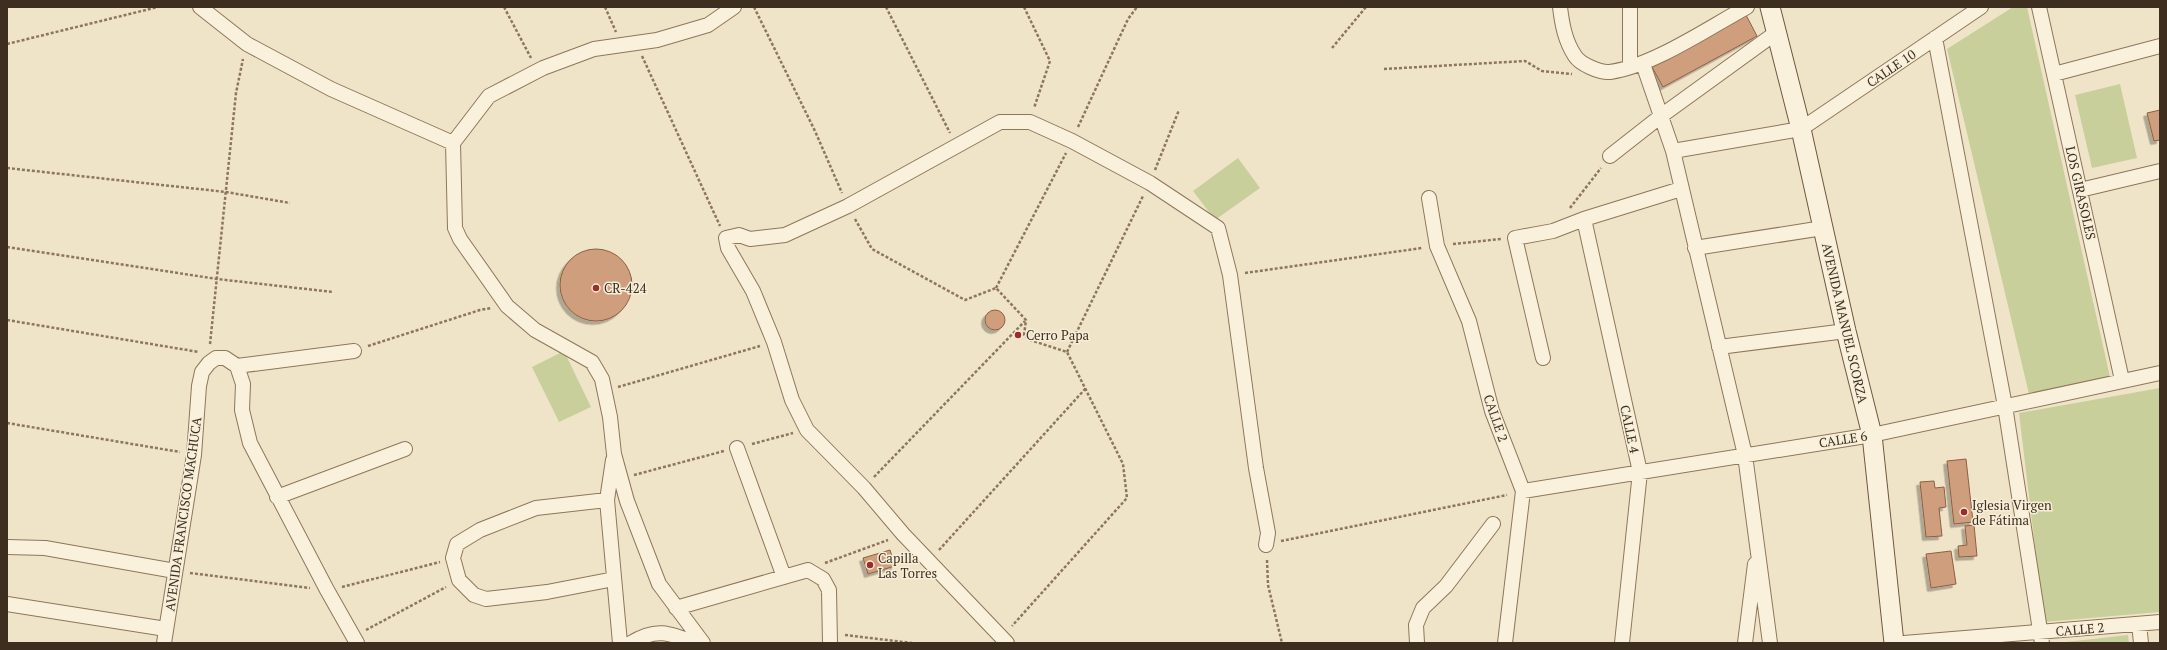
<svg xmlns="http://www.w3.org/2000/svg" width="2167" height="650" viewBox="0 0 2167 650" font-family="'PT Serif',serif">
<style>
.park{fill:#c9cf9b}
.building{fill:#cf9f7d;stroke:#8d5f41;filter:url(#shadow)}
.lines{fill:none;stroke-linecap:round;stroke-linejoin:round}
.street-casing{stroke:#8d765c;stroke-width:16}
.secondary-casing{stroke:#6f573f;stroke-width:21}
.path{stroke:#8d765c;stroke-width:2.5;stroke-dasharray:3 2;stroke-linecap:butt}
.street{stroke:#faf1dc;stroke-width:14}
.secondary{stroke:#faf1dc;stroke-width:19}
.poi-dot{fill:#9e2a2b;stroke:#f7eed8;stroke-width:1.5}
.labels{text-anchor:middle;stroke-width:3;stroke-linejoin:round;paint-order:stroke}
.street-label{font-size:13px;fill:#3d2e20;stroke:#f7eed8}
.poi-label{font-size:13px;fill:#3d2e20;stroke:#f7eed8;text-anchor:start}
</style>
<defs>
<filter id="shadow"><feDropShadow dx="-3.5" dy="3.5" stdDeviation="0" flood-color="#0004"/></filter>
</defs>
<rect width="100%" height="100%" fill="#f0e4c8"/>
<path class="park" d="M2013,7h14l83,370 -81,17 -82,-345z
M2120,84l17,74 -45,10 -17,-73z
M1238,158l22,30 -45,32 -22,-29z
M564,351l27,56 -32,15 -27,-55z
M2160,388v224l-116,10 -25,-209z
M2128,635l1,8h-72z"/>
<path class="building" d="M1746,15l11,21 -94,51 -11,-20z
M2160,110v30l-6,1 -7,-28z
M560 285a36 36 0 1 1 72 0a36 36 0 1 1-72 0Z
M985 320a10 10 0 1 1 20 0a10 10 0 1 1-20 0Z
M1966,459l7,63 -19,2 -7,-63z
M1934,481l1,7 9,-1 2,20 -7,1 3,28 -16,1 -6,-55z
M1974,525l3,31 -18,1 -1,-11 9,-1 -2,-19z
M890,550l5,16 -27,8 -5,-16z
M1951,551l5,33 -25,4 -5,-34z"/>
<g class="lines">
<g class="street-casing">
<path id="street" d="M200,7l47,37 84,45 122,54
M1560,7c2,17 5,34 15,49 5,8 25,17 35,16 43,-6 98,-44 137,-65
M2039,7l83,373
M1935,38l70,368 37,237
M1643,64l30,87 72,304 25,188
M1630,67v-60
M2054,74l106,-28
M1673,151l128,-22 180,-122
M1610,156l51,-40 116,-84
M2080,190l80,-19
M1429,198l8,48 32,75 23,90 31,80 -18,152
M1584,219l56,253 -18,171
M1695,248l128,-20
M1719,347l127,-16
M1543,358l-28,-120 38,-7 31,-12 97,-30
M237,366l117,-15
M737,448l47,129
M613,460l-6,40 13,143
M1523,491l349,-56 288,-62
M277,497l128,-48
M607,500l-71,8 -56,22 -23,14 -4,14 6,22 15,15 12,4 61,-7 67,-13
M7,547l38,1 130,23
M7,604l159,25
M676,608l132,-38 15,9 6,11 1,53
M2139,624l2,19
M164,643l30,-188 5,-69 3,-14 7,-9 7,-5h9l12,8 6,18 -1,26 8,33 77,147 30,53
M631,643c25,-16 39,-10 64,0
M703,643l-44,-59 -32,-83 -13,-47 -4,-37 -8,-38 -10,-17 -57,-32 -28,-24 -47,-67 -5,-11 -2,-85 36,-47 54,-28 51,-19 63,-9 51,-15 26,-18
M1007,643l-104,-109 -39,-46 -57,-58 -15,-30 -18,-58 -21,-51 -25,-43 -2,-10 13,-3 11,4 35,-4 63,-29 152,-84h30l42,19 78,42 68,45 12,47 26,193 12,65 -2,12
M1417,643l-1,-18 7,-17 23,-22 47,-62
M1745,643l10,-79
M1904,643l256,-21"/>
</g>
<g class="secondary-casing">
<path id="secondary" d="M1770,7l31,122 45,202 26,104 22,208"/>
</g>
<path class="path" d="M504,7l27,51
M605,7l11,25
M754,7l61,124 27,62
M886,7l64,126
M1024,7l26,54 -16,47
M7,44l151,-37
M1332,48l34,-41
M642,56l78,170
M1384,69l141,-8 17,10 30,3
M1078,127l50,-108 9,-12
M7,168l219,24 64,11
M1155,170l24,-60
M1570,208l31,-40
M855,219l17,30 93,51 31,-12 30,32 -2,15 6,5 37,12 56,112 4,34 -115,128
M1453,244l48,-5
M7,247l210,32 116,13
M1245,273l177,-25
M996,288l70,-135
M7,320l192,32
M210,344l26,-251 7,-34
M368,346l112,-36 11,-2
M1067,352l76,-156
M618,387l142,-41
M7,423l173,29
M752,444l41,-11
M634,475l90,-24
M874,477l151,-156
M1281,541l226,-46
M939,550l147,-162
M1267,560l1,25 14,58
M825,563l63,-23
M190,573l120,15
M342,587l98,-25
M366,630l80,-43
M845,635l67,8"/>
<use href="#street" class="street"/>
<use href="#secondary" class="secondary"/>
</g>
<g class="poi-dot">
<circle cx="596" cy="288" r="4"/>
<circle cx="1018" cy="335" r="4"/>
<circle cx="1964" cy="512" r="4"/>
<circle cx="870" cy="565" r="4"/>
</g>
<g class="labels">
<g class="street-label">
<text transform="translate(1891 68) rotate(-34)" y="5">CALLE 10</text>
<text transform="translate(2081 193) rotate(77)" y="5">LOS GIRASOLES</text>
<text transform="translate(1845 323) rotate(77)" y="5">AVENIDA MANUEL SCORZA</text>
<text transform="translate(1496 418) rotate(71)" y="5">CALLE 2</text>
<text transform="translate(1630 429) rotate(78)" y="5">CALLE 4</text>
<text transform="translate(1843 439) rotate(-9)" y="5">CALLE 6</text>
<text transform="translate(183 514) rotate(-82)" y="5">AVENIDA FRANCISCO MACHUCA</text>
<text transform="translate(2080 629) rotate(-5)" y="5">CALLE 2</text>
</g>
<g class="poi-label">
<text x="604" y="293">CR-424</text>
<text x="1026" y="340">Cerro Papa</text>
<text x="1972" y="510">Iglesia Virgen<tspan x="1972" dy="15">de Fátima</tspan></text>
<text x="878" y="563">Capilla<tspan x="878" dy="15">Las Torres</tspan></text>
</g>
</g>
<rect width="2167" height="650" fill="none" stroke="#3d2e20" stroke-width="16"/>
</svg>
